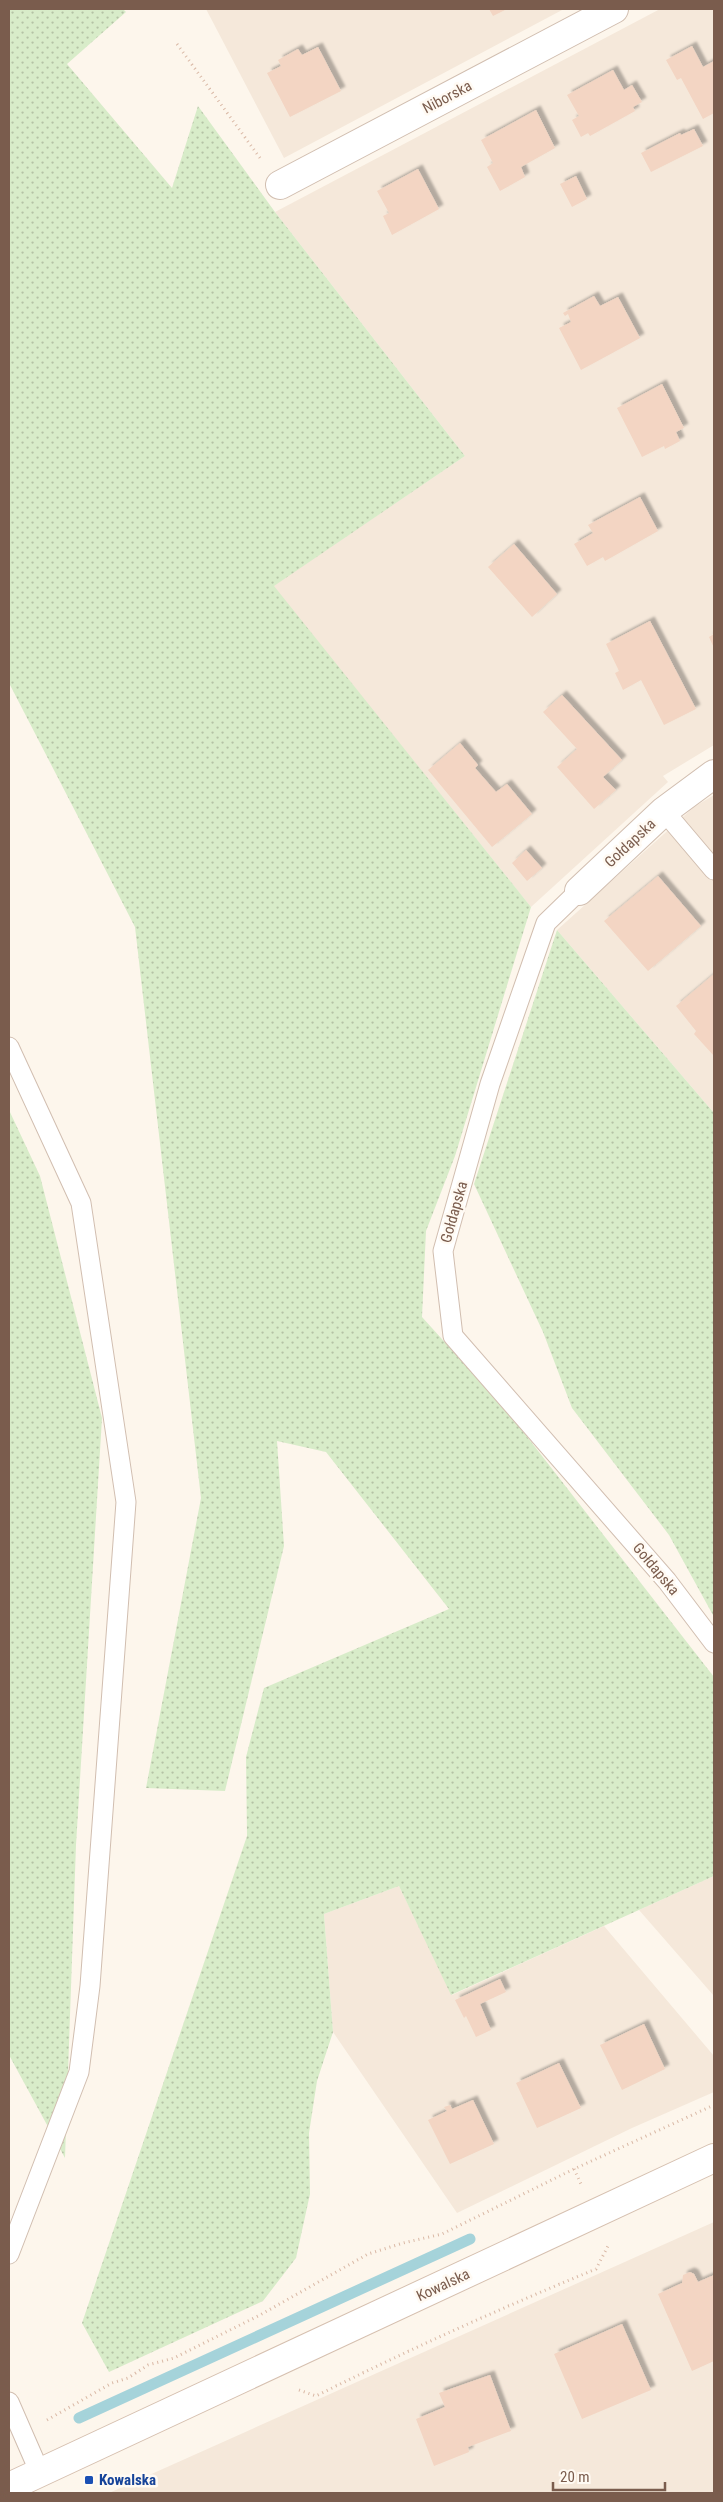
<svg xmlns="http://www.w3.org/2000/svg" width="723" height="2502" viewBox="0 0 723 2502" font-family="'Roboto Condensed',sans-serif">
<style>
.residential{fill:#f5e8da}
.grass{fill:url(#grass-dots)}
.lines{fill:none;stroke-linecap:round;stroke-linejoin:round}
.stream{stroke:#a5d3da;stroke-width:11}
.building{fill:#f3d5c3;filter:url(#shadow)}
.lane-casing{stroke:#d1beb0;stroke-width:21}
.street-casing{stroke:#d1beb0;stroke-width:30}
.secondary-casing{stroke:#d6c0b0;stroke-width:30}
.path{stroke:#d9b8a5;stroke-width:3;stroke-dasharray:1 4;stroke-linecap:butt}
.lane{stroke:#fff;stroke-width:19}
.street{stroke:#fff;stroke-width:28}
.secondary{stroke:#fff;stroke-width:28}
.transit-dot{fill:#1a4fb4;stroke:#fffaf3;stroke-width:2}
.labels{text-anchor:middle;stroke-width:5;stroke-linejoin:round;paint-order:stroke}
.street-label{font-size:15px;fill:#7a5c4d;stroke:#fffaf3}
.transit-label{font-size:15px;font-weight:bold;fill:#164399;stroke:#fffaf3;text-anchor:start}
</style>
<defs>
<pattern id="grass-dots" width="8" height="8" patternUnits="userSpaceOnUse" patternTransform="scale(1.25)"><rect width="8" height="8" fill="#d8ecc9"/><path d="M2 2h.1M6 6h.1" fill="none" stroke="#b4c2a5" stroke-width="1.8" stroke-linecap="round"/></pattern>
<filter id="shadow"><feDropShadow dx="4.5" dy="-4.5" stdDeviation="1" flood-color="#0004"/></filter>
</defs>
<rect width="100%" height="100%" fill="#fdf6ec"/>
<path class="residential" d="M206,9h358l-280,149z
M660,9h54v736l-51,31 5,6 -137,125 -258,-321 192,-130 -190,-244z
M714,795v318l-157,-183 137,-123z
M714,1876v120l-75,-86z
M399,1886l53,109 152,-69 110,130v36l-82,36 -175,85 -124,-181 -9,-118z
M714,2222v271h-605z"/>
<path class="grass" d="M9,9h114l3,3 -59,52 105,124 26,-82 77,106 190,244 -191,130 257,321 -76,249 -29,75 -4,86 85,94 207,266v199l-263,119 -52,-109 -75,28 9,118 -16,49 -8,52 1,61 -14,64 -33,43 -154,71 -27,-49 165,-487 -1,-79 18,-69 185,-79 -123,-157 -49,-11 7,105 -59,245 -79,-3 55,-290 -66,-571 -126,-244z
M557,930l157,183v504l-45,-82 -97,-127 -29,-76 -69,-148z
M9,1110l31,66 62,242 -26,427 -11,313 -56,-103z"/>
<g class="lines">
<path class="stream" d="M79,2418l391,-179"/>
</g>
<path class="building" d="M489,9h18l-14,7z
M692,46l11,21 11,-6v52l-11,6 -22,-41 -4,2 -11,-20z
M318,47l23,44 -51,26 -23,-44 14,-7 -3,-6 20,-11 4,6z
M613,70l11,20 8,-5 10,17 -9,5 2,4 -45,25 -2,-3 -7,4 -9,-17 7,-4 -12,-21z
M536,110l19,38 -34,19 4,10 -25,14 -13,-24 6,-4 -12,-23z
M694,129l9,17 -52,26 -10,-19 39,-20 1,2z
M418,169l21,40 -47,26 -9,-19 6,-3 -12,-22z
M576,176l11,23 -15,8 -12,-23z
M594,296l6,10 18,-9 22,41 -59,32 -22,-42 12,-6 -3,-8 -3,2 -2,-3z
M662,384l22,44 -8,4 4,9 -15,8 -1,-3 -22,11 -25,-49z
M640,497l18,34 -53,30 -2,-4 -16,9 -13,-22 19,-11 -5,-8z
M514,544l43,50 -25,23 -44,-50z
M650,621l46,88 -32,16 -23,-45 -18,10 -8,-17 4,-2 -13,-27z
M714,634v14l-5,-11z
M562,695l60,65 -19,17 13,13 -22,19 -37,-42 20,-18 -34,-37z
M460,743l18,22 -3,3 21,24 11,-8 25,30 -40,33 -64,-77z
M526,850l16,18 -15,13 -15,-18z
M658,876l43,50 -53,45 -44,-50z
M714,974v82l-20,-22 2,-3 -20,-25z
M500,1979l6,13 -26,12 11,26 -15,7 -10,-21 -2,2 -9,-18z
M644,2024l21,45 -43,21 -22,-45z
M559,2063l22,45 -44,20 -21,-45z
M473,2100l21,44 -44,20 -22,-44 19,-9 -3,-4 6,-2 2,4z
M690,2272l4,2 4,8 16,-7v86l-22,10 -34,-77 24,-11 1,-8z
M622,2324l29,66 -69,29 -28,-65z
M490,2375l21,56 -43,16 1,5 -35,14 -18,-47 29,-12 -6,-14z"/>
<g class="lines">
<g class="lane-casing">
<path id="lane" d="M664,811l50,59
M579,891l-33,32 -56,161 -47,167 10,85 214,245 47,62
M9,1047l72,156 45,299 -36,484 -11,86 -70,182
M9,2402l31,71"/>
</g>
<g class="street-casing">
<path id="street" d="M280,185l334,-176
M579,891l85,-80 50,-37"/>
</g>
<g class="secondary-casing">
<path id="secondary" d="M9,2487l705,-329"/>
</g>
<path class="path" d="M177,44l83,114
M574,2169l7,15
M299,2390l17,6c92,-46 185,-88 280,-127l12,-23
M47,2420l65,-37 16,-5 20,-13 26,-7 86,-43 108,-61 35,-11 39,-9 132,-65 140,-64"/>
<use href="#lane" class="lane"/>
<use href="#street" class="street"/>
<use href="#secondary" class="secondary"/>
</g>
<rect class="transit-dot" x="84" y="2475" width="10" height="10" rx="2.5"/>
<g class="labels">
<g class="street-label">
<text transform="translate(447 97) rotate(-28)" y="5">Niborska</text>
<text transform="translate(630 843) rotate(-43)" y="5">Gołdapska</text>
<text transform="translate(454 1212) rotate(-74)" y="5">Gołdapska</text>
<text transform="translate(656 1569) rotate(50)" y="5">Gołdapska</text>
<text transform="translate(443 2285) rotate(-25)" y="5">Kowalska</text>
</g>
<g class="transit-label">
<text x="99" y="2485">Kowalska</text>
</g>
</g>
<rect width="723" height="2502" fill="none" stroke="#7a5c4d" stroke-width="20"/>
<path d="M553 2482v8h112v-8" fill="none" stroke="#7a5c4d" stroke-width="2.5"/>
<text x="560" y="2482" font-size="15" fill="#7a5c4d" stroke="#fffaf3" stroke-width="4" paint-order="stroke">20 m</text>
</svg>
